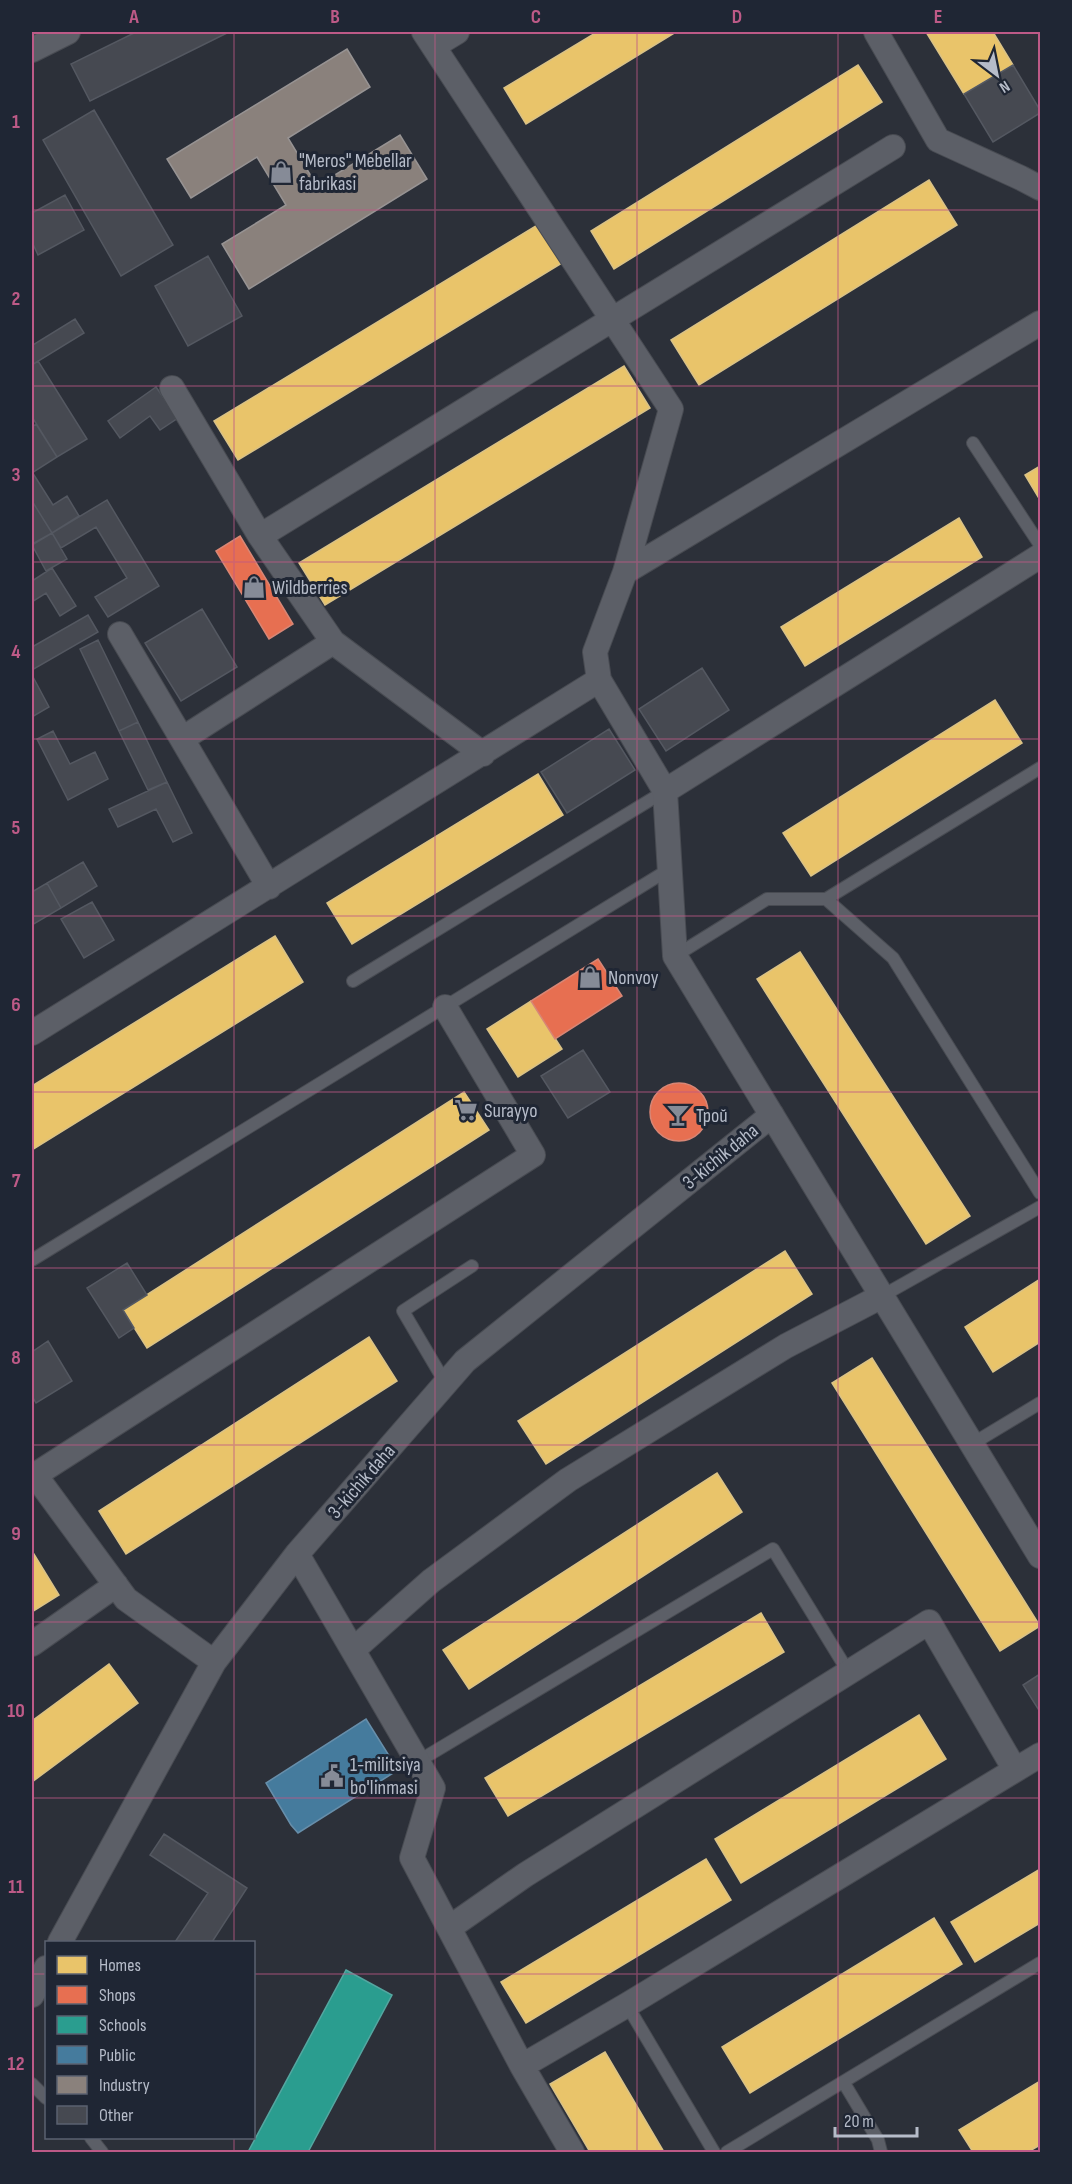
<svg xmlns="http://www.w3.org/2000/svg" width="1072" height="2184" viewBox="0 0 1072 2184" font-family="'Sofia Sans Condensed',sans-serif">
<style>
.homes{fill:#e9c46a;stroke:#dac286;stroke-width:1.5}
.shops{fill:#e76f51;stroke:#d88675;stroke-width:1.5}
.schools{fill:#2a9d8f;stroke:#54a6a0;stroke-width:1.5}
.public{fill:#457b9d;stroke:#678eaa;stroke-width:1.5}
.industry{fill:#8a817c;stroke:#979393;stroke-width:1.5}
.building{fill:#464951;stroke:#545861;stroke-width:1.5}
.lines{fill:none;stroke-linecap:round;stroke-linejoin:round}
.service-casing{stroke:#484b52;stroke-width:14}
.minor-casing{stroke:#484b52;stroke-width:26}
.service{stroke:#5c5f67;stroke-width:12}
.minor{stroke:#5c5f67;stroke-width:24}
.grid{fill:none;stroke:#bd5a87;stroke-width:1.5;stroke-opacity:0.55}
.labels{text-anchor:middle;stroke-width:6;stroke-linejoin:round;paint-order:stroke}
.poi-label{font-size:20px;fill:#b6bcc9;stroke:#1f2634;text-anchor:start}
.street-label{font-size:20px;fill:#b6bcc9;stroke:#1f2634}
.neatline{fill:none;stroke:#bd5a87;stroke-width:2}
.grid-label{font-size:20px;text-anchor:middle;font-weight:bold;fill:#bd5a87}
</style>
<rect width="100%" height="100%" fill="#2c3039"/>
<path class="homes" d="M597,32h79l-150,92 -22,-36z
M926,32h67l20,33 -49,29z
M858,65l24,37 -268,167 -23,-38z
M929,180l28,45 -258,160 -28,-45z
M539,224l23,39 -324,197 -24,-39z
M624,366l26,42 -325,197 -26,-42z
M1040,466v34l-15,-25z
M959,518l23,39 -177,109 -24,-39z
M995,700l27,43 -211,133 -28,-43z
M538,774l25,41 -211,129 -25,-41z
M275,936l28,46 -271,168v-64z
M800,952l170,264 -44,28 -169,-265z
M531,1001l31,48 -44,28 -31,-48z
M464,1092l25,38 -342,218 -24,-38z
M785,1251l27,43 -266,170 -28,-43z
M1040,1279v63l-47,30 -28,-45z
M369,1337l28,44 -271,173 -27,-43z
M872,1358l168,268 -40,25 -168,-268z
M717,1473l25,39 -273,177 -26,-39z
M32,1551l27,44 -27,17z
M761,1613l23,39 -276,164 -23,-38z
M109,1664l29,39 -106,79v-61z
M919,1715l27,44 -205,124 -26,-44z
M706,1859l25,41 -205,123 -25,-41z
M1040,1869v54l-65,39 -24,-40z
M934,1918l28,46 -212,129 -28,-46z
M605,2052l59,100h-74l-40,-68z
M1040,2081v64l-12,7h-55l-14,-22z"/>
<path class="shops" d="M240,536l53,88 -24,15 -53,-88z
M598,959l24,37 -67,43 -24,-38z
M650 1112a29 29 0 1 1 58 0a29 29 0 1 1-58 0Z"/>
<path class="schools" d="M346,1970l46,25 -84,157h-60z"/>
<path class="public" d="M366,1719l32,51 -100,63 -7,-8 -25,-42z"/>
<path class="industry" d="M347,49l23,38 -82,51 29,48 83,-51 27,44 -178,110 -27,-45 64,-39 -29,-48 -66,41 -24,-39z"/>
<path class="building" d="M136,32h93l-139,69 -19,-37z
M1013,65l27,45v3l-47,29 -29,-48z
M94,110l79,135 -52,31 -78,-136z
M65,195l19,35 -46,25 -6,-13v-29z
M208,256l34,60 -54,30 -33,-60z
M75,319l9,14 -52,32v-22l1,2z
M38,361l49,78 -30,18 -25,-40v-52z
M156,387l22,31 -18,12 -10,-14 -30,22 -12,-17z
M36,424l21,33 -25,16v-46z
M34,475l19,30 14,-9 12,20 -27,17 -20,-32v-25z
M107,500l52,86 -51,31 -13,-20 32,-19 -31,-51 -35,21 -9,-15z
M32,501l20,32 -18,10 -2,-4z
M52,533l15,26 -21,12 -14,-26z
M52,568l24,38 -16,10 -14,-23 -14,9v-21z
M202,609l35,58 -56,34 -36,-58z
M88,615l10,17 -66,38v-23z
M98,640l40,82 -19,9 -39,-82z
M702,668l27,42 -63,41 -27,-42z
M32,675l17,32 -17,10z
M138,722l29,60 -19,8 -29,-59z
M609,729l26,41 -68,43 -26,-41z
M53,731l17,33 25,-12 13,27 -40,21 -31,-61z
M167,782l25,51 -19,9 -17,-33 -38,18 -9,-18z
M83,862l14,24 -36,22 -14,-25z
M47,883l14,25 -29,17v-33z
M92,902l22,38 -30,18 -23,-39z
M583,1050l27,42 -42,26 -27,-42z
M127,1263l20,32 -24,15 11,18 -15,10 -32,-50z
M48,1341l24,40 -36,22 -4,-7v-44z
M1040,1674v38l-17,-27z
M164,1834l83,54 -35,54h-37l33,-49 -58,-38z"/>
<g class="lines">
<g class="service-casing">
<path id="service" d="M973,443l67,102
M826,899l67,59 147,235
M675,956l92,-57h59l214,-131
M353,981l312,-190
M32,1260l636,-390
M882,1296l158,-89
M446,1384l-43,-73 69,-45
M972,1444l68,-41
M417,1762l356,-213 76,124
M627,2005l87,147
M844,2083l34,57 3,12
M32,2084l14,14
M91,2138l11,14
M727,2152l313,-189"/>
</g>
<g class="minor-casing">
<path id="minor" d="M424,32l247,377 -46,163 -30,80 4,28 66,111
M876,32l62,108 83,38 19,10
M434,46l23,-14
M32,50l36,-18
M172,388l88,148 73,106 150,112
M260,536l633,-389
M1040,556l-375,235 10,165 365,600
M625,572l415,-249
M120,634l62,105 151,-97
M182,739l87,148
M32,1033l567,-353
M297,1554l136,234 -21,70 110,208 105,-61 413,-250
M32,1644l84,-59
M353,1650l78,-69 137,-101 218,-134 96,-50
M214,1662l-88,-63 -91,-124 498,-320 -88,-148
M449,1928l76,-53 404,-253 86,148
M60,1942l154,-280 83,-108 168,-193 307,-246
M32,1995l14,-27
M522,2066l50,86"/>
</g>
<use href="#service" class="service"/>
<use href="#minor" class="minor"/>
</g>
<path class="grid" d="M234,32v1910M435,32v2120M637,32v2120M838,32v2120M32,210h1008M32,386h1008M32,562h1008M32,739h1008M32,916h1008M32,1092h1008M32,1268h1008M32,1445h1008M32,1622h1008M32,1798h1008M32,1974h14M254,1974h786M234,2138v14"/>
<defs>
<g id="shop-bare" transform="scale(1.8)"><path d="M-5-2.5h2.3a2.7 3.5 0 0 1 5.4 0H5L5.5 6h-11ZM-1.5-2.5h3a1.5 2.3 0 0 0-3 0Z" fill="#868b97" stroke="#1f2634" stroke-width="2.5" paint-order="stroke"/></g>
<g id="supermarket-bare" transform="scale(1.8)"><path d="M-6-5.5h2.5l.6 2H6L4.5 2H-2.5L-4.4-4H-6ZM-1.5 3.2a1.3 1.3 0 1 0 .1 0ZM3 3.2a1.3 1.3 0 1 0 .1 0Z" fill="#868b97" stroke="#1f2634" stroke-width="2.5" paint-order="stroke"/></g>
<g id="bar-bare" transform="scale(1.8)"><path d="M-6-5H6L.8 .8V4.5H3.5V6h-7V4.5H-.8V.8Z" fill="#868b97" stroke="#1f2634" stroke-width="2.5" paint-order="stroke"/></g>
<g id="civic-bare" transform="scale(1.8)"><path d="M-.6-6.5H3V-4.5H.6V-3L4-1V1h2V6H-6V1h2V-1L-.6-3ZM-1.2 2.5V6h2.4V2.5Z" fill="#868b97" stroke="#1f2634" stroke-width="2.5" paint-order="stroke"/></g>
</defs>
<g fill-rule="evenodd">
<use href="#shop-bare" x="281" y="172"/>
<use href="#shop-bare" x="254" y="587"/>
<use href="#shop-bare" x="590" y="977"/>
<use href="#supermarket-bare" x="466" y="1110"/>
<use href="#bar-bare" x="678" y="1115"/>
<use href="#civic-bare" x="332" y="1776"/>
</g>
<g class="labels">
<g class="poi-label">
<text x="299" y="167">"Meros" Mebellar<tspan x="299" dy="23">fabrikasi</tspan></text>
<text x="272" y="594">Wildberries</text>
<text x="608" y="984">Nonvoy</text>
<text x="484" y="1117">Surayyo</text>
<text x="696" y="1122">Трой</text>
<text x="350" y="1771">1-militsiya<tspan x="350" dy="23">bo'linmasi</tspan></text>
</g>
<g class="street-label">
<text transform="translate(720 1156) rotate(-39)" y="7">3-kichik daha</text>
<text transform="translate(361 1481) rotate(-49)" y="7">3-kichik daha</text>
</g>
</g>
<rect width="1072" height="2184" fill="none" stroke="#1f2634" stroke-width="66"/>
<rect x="45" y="1941" width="210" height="198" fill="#1f2634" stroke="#5b6270" stroke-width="1.5"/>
<rect x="57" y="1956" width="30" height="18" fill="#e9c46a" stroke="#5b6270" stroke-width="1.5"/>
<text x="99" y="1971" font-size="18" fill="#b6bcc9">Homes</text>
<rect x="57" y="1986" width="30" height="18" fill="#e76f51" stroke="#5b6270" stroke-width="1.5"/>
<text x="99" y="2001" font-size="18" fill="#b6bcc9">Shops</text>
<rect x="57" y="2016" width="30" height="18" fill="#2a9d8f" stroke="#5b6270" stroke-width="1.5"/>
<text x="99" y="2031" font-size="18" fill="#b6bcc9">Schools</text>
<rect x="57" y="2046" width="30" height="18" fill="#457b9d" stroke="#5b6270" stroke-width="1.5"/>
<text x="99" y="2061" font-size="18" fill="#b6bcc9">Public</text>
<rect x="57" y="2076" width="30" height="18" fill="#8a817c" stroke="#5b6270" stroke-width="1.5"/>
<text x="99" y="2091" font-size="18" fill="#b6bcc9">Industry</text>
<rect x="57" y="2106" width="30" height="18" fill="#464951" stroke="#5b6270" stroke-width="1.5"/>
<text x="99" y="2121" font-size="18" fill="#b6bcc9">Other</text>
<g transform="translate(997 75) rotate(148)" stroke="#1f2634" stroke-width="4.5" paint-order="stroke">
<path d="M0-4.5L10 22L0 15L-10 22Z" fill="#b6bcc9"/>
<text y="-9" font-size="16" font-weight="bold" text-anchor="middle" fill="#b6bcc9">N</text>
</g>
<path d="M835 2127v9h82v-9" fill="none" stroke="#b6bcc9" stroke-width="3"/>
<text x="844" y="2127" font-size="18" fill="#b6bcc9" stroke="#1f2634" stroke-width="4.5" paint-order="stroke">20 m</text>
<rect x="33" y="33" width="1006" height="2118" class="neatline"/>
<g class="grid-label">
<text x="134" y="23">A</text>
<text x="335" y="23">B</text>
<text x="536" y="23">C</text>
<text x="737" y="23">D</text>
<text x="938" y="23">E</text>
<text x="16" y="128">1</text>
<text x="16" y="305">2</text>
<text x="16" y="481">3</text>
<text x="16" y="658">4</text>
<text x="16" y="834">5</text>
<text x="16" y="1011">6</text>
<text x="16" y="1187">7</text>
<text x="16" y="1364">8</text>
<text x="16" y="1540">9</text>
<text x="16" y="1717">10</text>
<text x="16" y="1893">11</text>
<text x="16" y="2070">12</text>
</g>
</svg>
